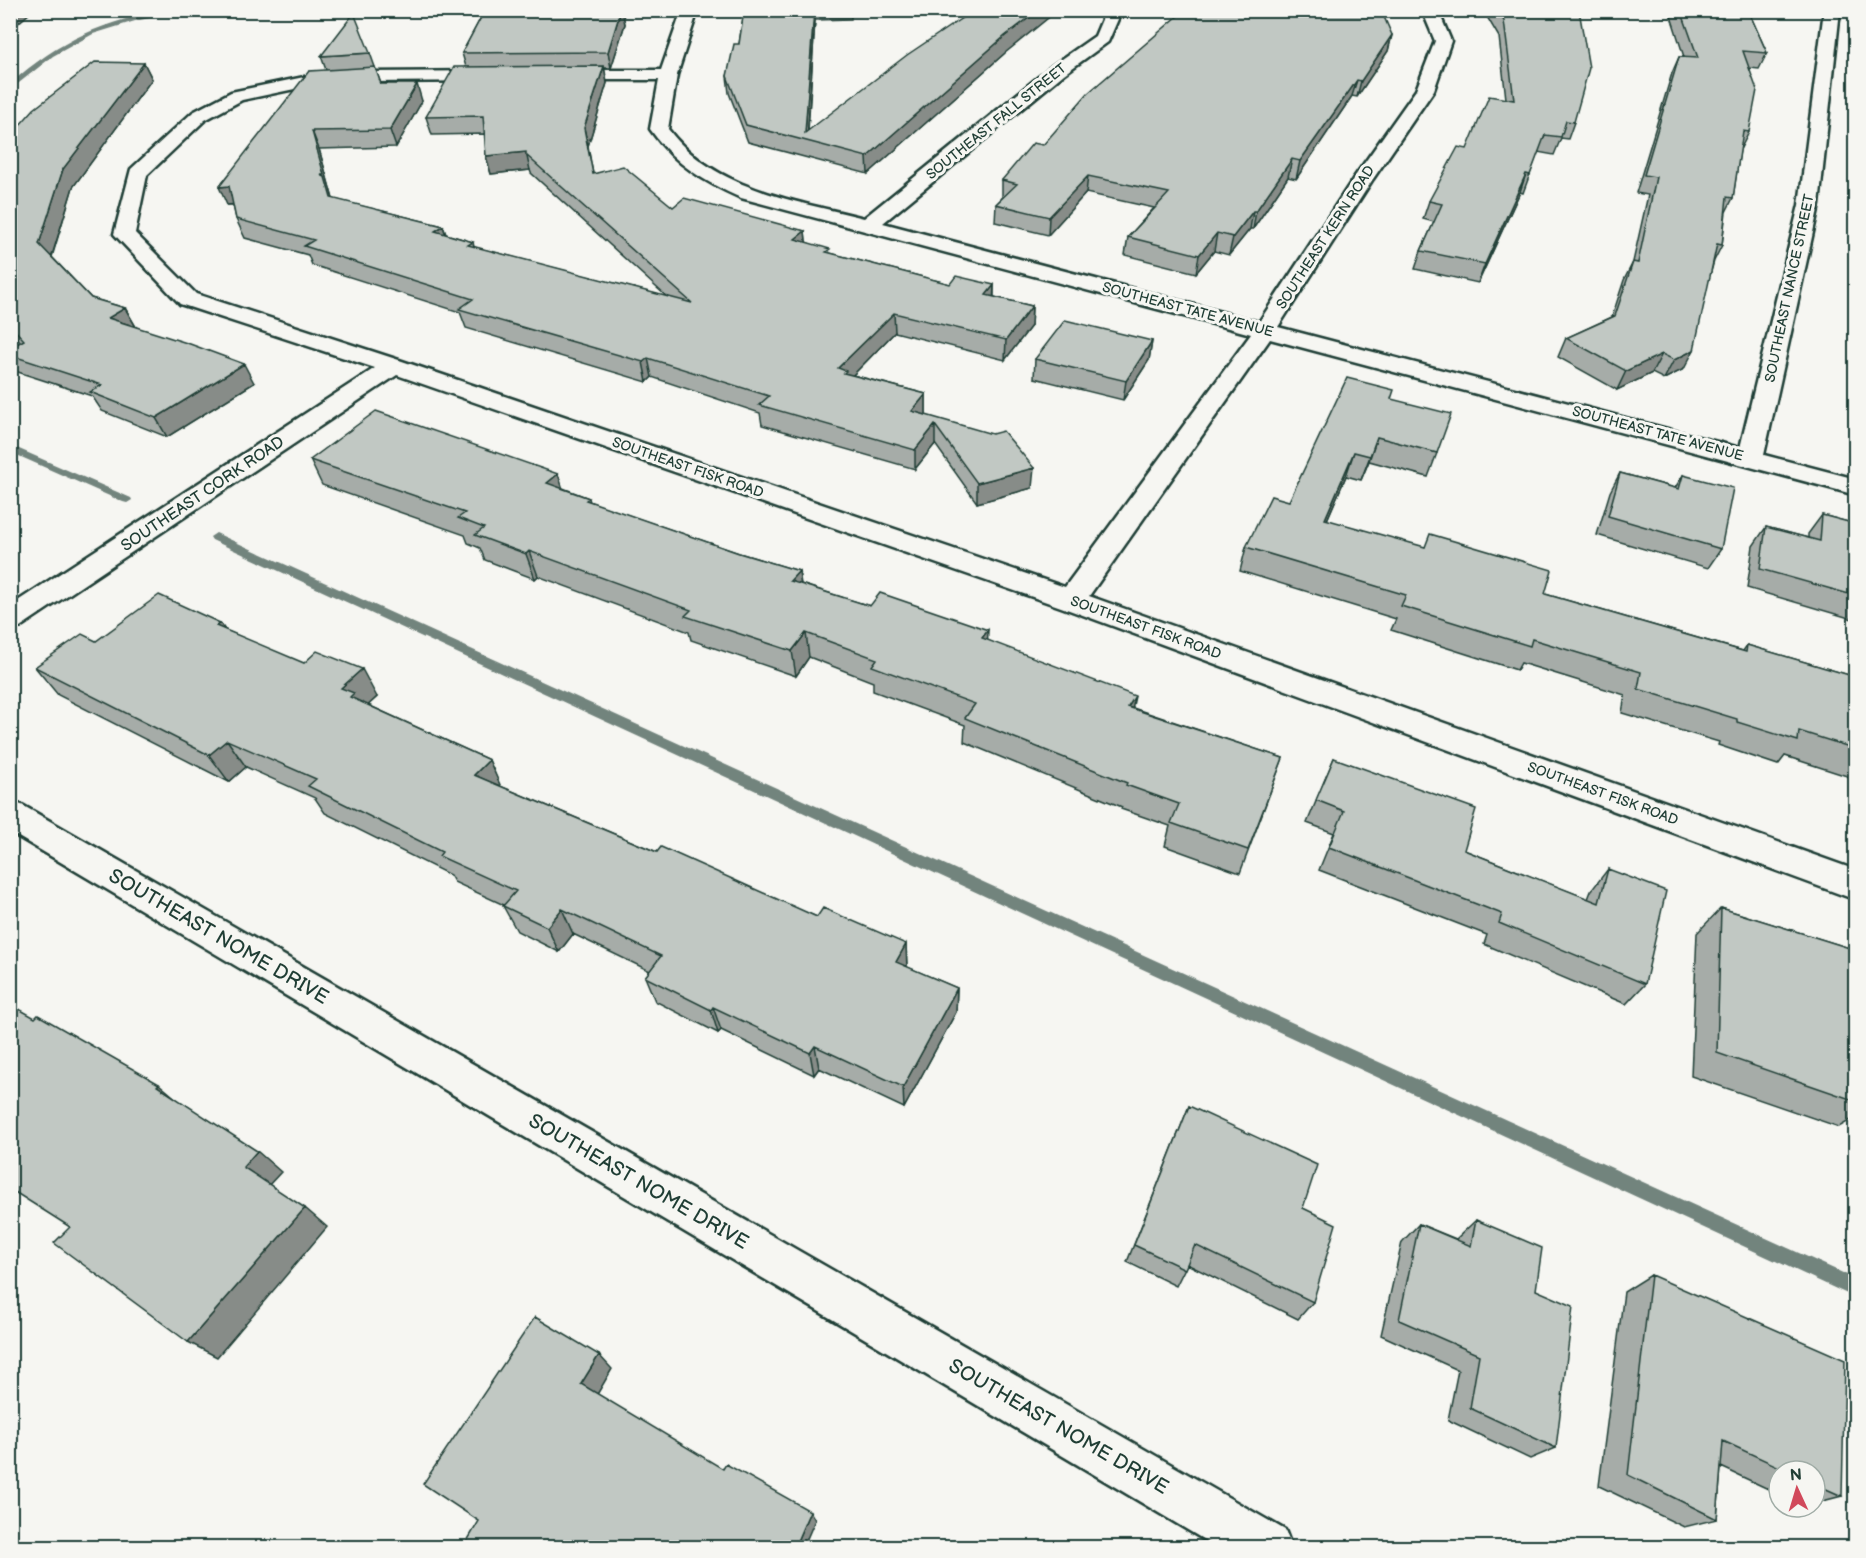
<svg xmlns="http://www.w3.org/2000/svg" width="1866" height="1558" viewBox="0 0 1866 1558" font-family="'Balsamiq Sans',sans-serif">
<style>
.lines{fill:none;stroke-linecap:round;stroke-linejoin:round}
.stream{fill:#72847d;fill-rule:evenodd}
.minor-casing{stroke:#1f3d34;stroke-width:5}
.minor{fill:#f6f6f2;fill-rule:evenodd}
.wall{fill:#a6aca8;stroke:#1f3d34;stroke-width:1.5}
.shaded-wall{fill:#878c88;stroke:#1f3d34;stroke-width:1.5}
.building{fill:#c1c8c3;stroke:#1f3d34;stroke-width:1.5}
.labels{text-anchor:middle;stroke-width:6;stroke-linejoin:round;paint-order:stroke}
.far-street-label{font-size:14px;fill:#1f3d34;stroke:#f6f6f2}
.street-label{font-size:16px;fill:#1f3d34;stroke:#f6f6f2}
.near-street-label{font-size:20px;fill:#1f3d34;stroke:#f6f6f2}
</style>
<rect width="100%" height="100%" fill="#f6f6f2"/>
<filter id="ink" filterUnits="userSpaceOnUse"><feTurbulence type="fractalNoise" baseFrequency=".0167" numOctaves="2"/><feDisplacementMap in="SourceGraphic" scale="12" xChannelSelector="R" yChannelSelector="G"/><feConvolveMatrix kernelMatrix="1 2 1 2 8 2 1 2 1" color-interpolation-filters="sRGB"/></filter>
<g filter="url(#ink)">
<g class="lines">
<path class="stream" d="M169,10h19l-53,11 -42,13 -40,22 -43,34v-6c49,-44 95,-64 159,-74z
M10,445l121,53 1,2 -5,3 -4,-1 -113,-50z
M216,533l1640,746v19l-1644,-758 -2,-3z"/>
<g class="minor-casing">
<path id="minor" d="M682,10h16l-21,65 -9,54c46,61 126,71 196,89l188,-152 43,-30 11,-26h16l-14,32 -44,32 -181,149 376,99 94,-143 63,-89 19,-49 -13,-31h16l13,31 -17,49 -61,89 -95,148 462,121 59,-243 25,-195h16l-21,195 -55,250 92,24v16l-586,-156 -181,257 767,274v30l-795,-293 -664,-232 -377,252 -10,3v-24l365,-238 -195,-64 -66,-70 17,-65 62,-57 38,-20 78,-16 60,-4 124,-1 6,1 3,4 -3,4 -6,1 -124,1 -60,4 -67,14 -37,20 -58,55 -12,58 61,61 206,67 663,226 186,-253 -510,-136c-36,-16 -65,-33 -88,-65l-3,-4 9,-49h-97l-6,-1 -3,-4 3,-4 6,-1h99z
M10,802l12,3 1263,725 7,18h-74l-1208,-716z"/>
</g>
<use href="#minor" class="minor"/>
</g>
<path class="wall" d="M485,10h137l3,14 -14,44h-7l3,15 -19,63 5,28 80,33 132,24 1,11 24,11 120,31 44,1v12l38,9 -1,20 -26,34 -110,-28 -42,43 73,19v21l106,73 -55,15 -42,-59 -20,25 -153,-44 -2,-12 -108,-36 -5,5 -181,-54 -6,-16 -148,-47 -4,-10 -63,-17 -9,-19 -3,-14h-6l99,-135 -5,-14 49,-3 11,31 41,17 -26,46 -77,2 14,50 110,27 3,8 27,8 1,5 193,50 -136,-124 -1,-3 -39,4 -5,-18 -1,-22 -53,1 -6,-18 40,-50 -4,-14z
M744,10h107v9l-36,1 -7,111 197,-78 -137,121 -120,-32 -19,-49 -2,-17 12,-32z
M1483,10h96l-5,112 -6,17 -7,-1 -7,17 -16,-3 -15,41 -3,-1 -42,91 -63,-14 6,-18 13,-29 -11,-3 6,-18 77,-102 -7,-62z
M1669,10h79l19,43 -8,16 -9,-1 -1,64 -9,18 -7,48 -7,14 -4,33 -8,16 -30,108 -20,10 -12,-6 -35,17 -59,-33 8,-19 46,-21 12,-37 9,-18 15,-67 -12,-2 36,-120 7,-16h5z
M1392,35l-4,16 -31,46 -5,-1 -56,83 -8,-2 -35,52h-3l-21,26 -15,-4 -18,22 -71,-18 3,-18 26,-29 -68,-15 -38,42 -53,-13 1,-18 6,-6v-18l41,-35z
M144,63l8,16 -79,108 -21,70 39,41 34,10 11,19 118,56 -87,54 -65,-26 -10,-15 -77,-25 -5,-6v-17l11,-6 -11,-12v-194z
M1152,341l-3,19 -26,40 -89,-22 1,-19z
M1391,399l46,54 -9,24 -59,-16 -8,19 -15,-4 -19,44 218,74 198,57 4,-6 109,32v102l-71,-23 -7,9 -60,-20 1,-3 -97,-29 3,-18 -104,-32 -4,7 -126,-40 5,-11 -156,-48 6,-24 43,-46z
M310,460l253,28 26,10 1,4 149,51 60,18 2,13 69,22 117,34 146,68 150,50 -43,115 -75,-27 5,-20 -49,-17 1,-2 -158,-65 1,-17 -92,-34v-9l-64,-25 -13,19 -105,-36 -2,-8 -151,-56 -3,3 -50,-19 -5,-12 -12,-5 -3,-8 -143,-50z
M1620,473l55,15 8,-13 38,74 -13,19 -111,-33 13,-43z
M1822,515l34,9v96l-109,-32 6,-42 13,-19 42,11v-4z
M220,623l5,7 152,67 -9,8 121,55 11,26 157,66 160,65 89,27 1,23 50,21 -1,24 -52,96 -85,-40 -5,7 -93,-45 -3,3 -63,-32 -10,-24 5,-6 -77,-37 -14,18 -42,-21 -14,-25 1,-1 -50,-23 -4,-7 -125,-62 -10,-15 -69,-31 -17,15 -171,-87 -23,-28 61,-26z
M1334,758l130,92 124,49 3,-8 17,-22 37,115 -19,20 -142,-60 3,-9 -168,-65 15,-37 -27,-10z
M1721,908l135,42v167l-17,10 -148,-51 6,-143z
M1189,1106l114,102 10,94 -15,17 -111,-55 -11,22 -49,-24z
M1476,1220l60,70 20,158 -26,11 -82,-39 10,-50 -77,-35 21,-93 17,-18 37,15z
M1651,1275l191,221 -27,7v-32h-36v23l-58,-27 -4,52 -33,8 -85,-41 25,-194z"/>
<path class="shaded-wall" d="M10,10h20l1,2 -21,18z
M621,10h1l3,14 -14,44 -3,-16z
M814,10h1v10l-8,121 -2,-8z
M1039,10h19l-53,43 -137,121 -1,-17 138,-121z
M1392,35l-4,16 -31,46 4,-16z
M144,63l8,16 -79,108 -23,75 -11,-18 24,-75z
M604,66l3,17 -19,63 -4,-18z
M1357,80l-5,16 -56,83 4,-18z
M417,84l5,17 -26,46 -6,-17z
M312,131l7,18 19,68 -17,-42z
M526,152l4,18 -39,4 -5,-18z
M1292,159l-4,18 -35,52 3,-18z
M1526,174l-6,18 -42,91 7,-19z
M1088,176l-2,17 -38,42 1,-18z
M229,186l9,18 -11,1 -8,-18z
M1253,211l-3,18 -21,26 4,-18z
M443,226l6,19 -14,-14z
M805,231l2,19 -12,-11z
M1217,233l-3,18 -18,22 3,-18z
M994,285l-1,19 -7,-9z
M1032,306l-1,20 -26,34 1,-20z
M125,308l11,19 -28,-9z
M894,313l1,19 -48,49 -9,-13z
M1152,341l-3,19 -26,40 3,-19z
M1694,350l-10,19 -20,10 10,-19z
M1662,354l-10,19 -35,17 9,-19z
M648,358l4,19 -5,5 -4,-20z
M244,364l10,19 -87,54 -11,-19z
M926,394v20l-14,17v-20z
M935,425v19l-20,25v-19z
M1377,437l-8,24 -8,19 9,-24z
M1354,452l-8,24 -29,67 8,-24z
M1034,468l-2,20 -55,15v-20z
M558,474l8,24 -19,-15z
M529,551l9,25 -3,3 -9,-25z
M799,571l3,25 -12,-15z
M220,623l18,28 -22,-25z
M988,630l-1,25 -5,-17z
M806,633l3,24 -13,19 -4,-25z
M362,669l15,28 -14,13 -22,-22z
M1135,696l-5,24 -2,-13z
M227,740l19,27 -17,15 -20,-27z
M489,760l12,27 -27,-12z
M562,909l11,25 -14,18 -12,-25z
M906,944l1,25 -11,-7z
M957,988l-1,24 -52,96 -1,-21z
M713,1007l8,23 -3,3 -7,-23z
M815,1046l4,22 -5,7 -4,-22z
M159,1084l26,22 -28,-20z
M257,1151l24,21 -14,15 -24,-20z
M305,1208l22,19 -110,130 -29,-15z
M599,1355l13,14 -17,29 -14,-14z
M810,1511l5,9 -12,28h-9z"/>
<path class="building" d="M485,10h136l-13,42 -146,1z
M744,10h70l-9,123 102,-78 67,-45h65l-34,26 -138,121 -121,-32 -19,-49 7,-32h5z
M1185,10h196l11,25 -31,46 -4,-1 -57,81 -8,-2 -36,52h-3l-20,26 -16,-4 -18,22 -71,-18 41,-44 -81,-17 -39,41 -53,-13 21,-20 -15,-4 31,-37 10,2 45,-52z
M1497,10h82l10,58 -15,54 -8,-1 -5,16 -16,-2 -15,40 -4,-1 -41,90 -64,-13 21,-47 -13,-3 29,-54 9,2 22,-53 25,4 -10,-79z
M1681,10h67l19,43 -24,-2 14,39 -8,42 -6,-1 -10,67 -6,-1 -5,48 -5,-1 -23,106 -20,10 -12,-6 -36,17 -60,-33 49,-22 18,-54 5,1 18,-86 -12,-2 35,-118 19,1z
M354,13l16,40 -49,3z
M95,62l49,1 -81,106 -24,75 52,54 34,10 -17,10 82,26 54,20 -88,54 -66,-26 12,-7 -92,-30v-7l14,-8 -14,-15v-189l24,-27z
M604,66l-20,62 9,46 30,-8 50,41 11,-9 121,33 -10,8 35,10 -4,3 124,32 6,-8 38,9 -8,10 46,11 -26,34 -112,-27 -56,55 8,3 -2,2 82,21 -14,17 80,23 11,-3 31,37 -57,15 -42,-58 -20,25 -156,-45 10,-9 -121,-38 -5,4 -184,-53 14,-10 -169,-53 10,-6 -78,-21 -7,-33 -10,1 90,-116 66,-4 6,17h36l-27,46 -78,1 12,44h-3l4,2 6,21 112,28 -8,5 38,11 -5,3 224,58 -166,-148v-3l-40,4 -3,-40 -57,1 28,-50z
M1065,320l87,21 -26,40 -91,-22z
M1347,378l47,12 -3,9 60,15 -14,39 -60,-16 -7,19 -16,-4 -29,67 100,28 5,-13 122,36 -7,24 201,58 1,-7 109,32v72l-57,-18 -1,10 -61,-19v-3l-99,-30 3,-17 -109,-33 -2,7 -129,-40 5,-11 -160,-48 25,-51 18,5z
M376,411l182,63 -11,9 42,15 -3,2 153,53 60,18 -9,10 80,25 10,-13 108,37 -6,8 153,58 -7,11 155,51 -35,92 -77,-27 8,-19 -53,-19 1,-2 -162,-65 10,-14 -103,-38 5,-7 -71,-26 -14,18 -107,-35 6,-6 -162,-59 -3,3 -51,-19 9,-7 -26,-10 7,-5 -155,-53z
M1620,473l59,16 4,-14 50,13 -12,61 -113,-33z
M1822,515l34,9v72l-96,-27 6,-42 54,14z
M159,595l61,28 -4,3 88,37 13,-12 45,18 -21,19 13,5 -4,4 139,63 -15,15 183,77 4,-5 156,70 6,-9 83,36 -10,18 61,26 -54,99 -88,-41 -5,7 -97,-46 -2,3 -66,-33 16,-21 -99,-47 -15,18 -44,-21 13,-15 -77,-35 3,-4 -134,-66 8,-7 -89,-39 -18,15 -174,-88 47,-33 14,7z
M1334,758l142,51 -12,41 135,53 9,-34 58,22 -21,93 -146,-61 3,-9 -173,-67 15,-36 -28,-11z
M1721,908l135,42v151l-139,-48z
M10,1004l25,14 3,-3 121,69 -2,2 100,65 -14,16 62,41 -117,134 -134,-99 16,-16 -60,-38z
M1189,1106l128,59 -14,43 33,16 -23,78 -118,-57 -10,24 -51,-24z
M1476,1220l66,28 -6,42 37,16 -17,142 -86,-40 9,-53 -80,-35 20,-96 52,22z
M1651,1275l194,85 -3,136 -27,-12v-13h-27l-65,-30 -6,78 -89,-44z
M535,1317l64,38 -18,29 142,85 3,-5 84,47 -16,37h-331l16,-27 -56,-37z"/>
</g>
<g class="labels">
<g class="far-street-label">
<text transform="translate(996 121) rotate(-39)" y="5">SOUTHEAST FALL STREET</text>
<text transform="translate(1325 237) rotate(-57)" y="5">SOUTHEAST KERN ROAD</text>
<text transform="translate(1789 288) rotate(-78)" y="5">SOUTHEAST NANCE STREET</text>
<text transform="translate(1188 309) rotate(15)" y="5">SOUTHEAST TATE AVENUE</text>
<text transform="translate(1658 433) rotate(15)" y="5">SOUTHEAST TATE AVENUE</text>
<text transform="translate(688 467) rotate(19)" y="5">SOUTHEAST FISK ROAD</text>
<text transform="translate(1146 627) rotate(20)" y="5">SOUTHEAST FISK ROAD</text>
<text transform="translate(1603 793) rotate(20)" y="5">SOUTHEAST FISK ROAD</text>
</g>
<g class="street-label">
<text transform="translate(202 493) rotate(-34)" y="6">SOUTHEAST CORK ROAD</text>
</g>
<g class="near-street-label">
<text transform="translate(219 936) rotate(30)" y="7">SOUTHEAST NOME DRIVE</text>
<text transform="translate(639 1181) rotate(30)" y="7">SOUTHEAST NOME DRIVE</text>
<text transform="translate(1059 1426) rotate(30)" y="7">SOUTHEAST NOME DRIVE</text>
</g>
</g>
<rect width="1866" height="1558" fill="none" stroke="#f6f6f2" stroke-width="36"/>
<rect x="18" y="18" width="1830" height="1522" fill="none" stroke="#1f3d34" stroke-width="2" filter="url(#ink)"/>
<g transform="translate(1797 1489) rotate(356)"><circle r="28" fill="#f6f6f2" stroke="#a0aca6" stroke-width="1.5"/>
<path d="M0-4.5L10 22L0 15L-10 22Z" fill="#d1495b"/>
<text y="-9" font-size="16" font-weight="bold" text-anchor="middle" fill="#1f3d34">N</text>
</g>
</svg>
